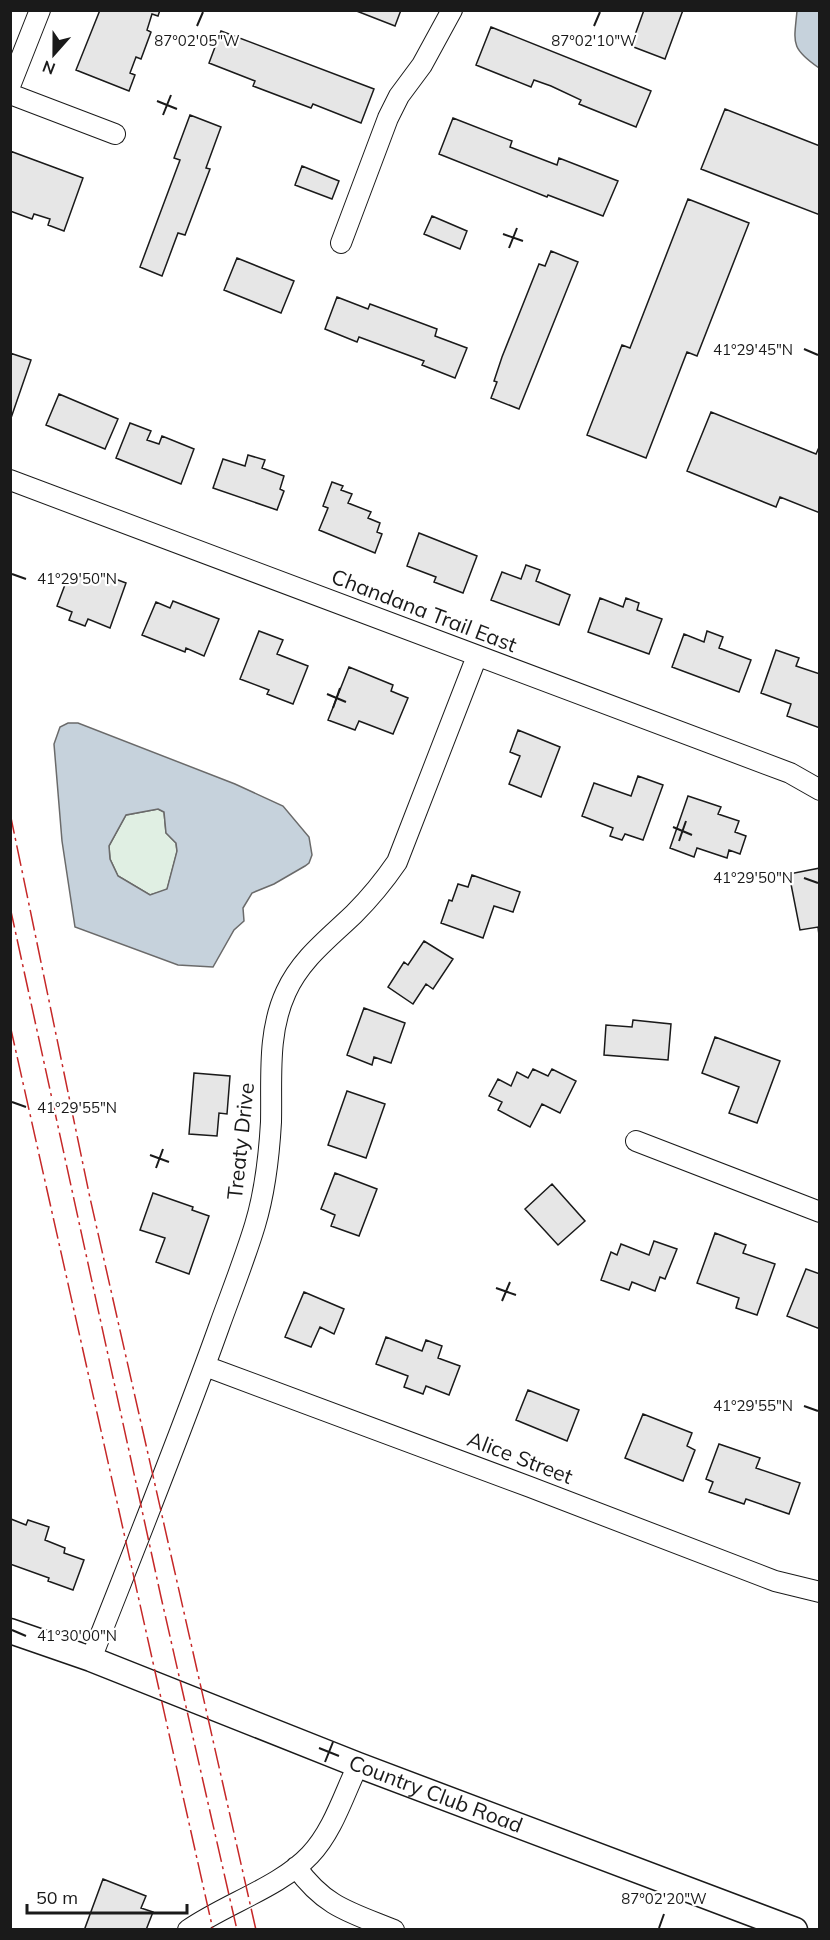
<svg xmlns="http://www.w3.org/2000/svg" width="830" height="1940" viewBox="0 0 830 1940" font-family="Mulish,sans-serif">
<style>
.green{fill:#e0efe3;stroke:#6a6a6a;stroke-width:1.5}
.water{fill:#c6d2dc;stroke:#6a6a6a;stroke-width:1.5;fill-rule:evenodd}
.building{fill:#e6e6e6;stroke:#1a1a1a;stroke-width:1.5}
.lines{fill:none;stroke-linecap:round;stroke-linejoin:round}
.minor-casing{stroke:#1a1a1a;stroke-width:22}
.tertiary-casing{stroke:#1a1a1a;stroke-width:27}
.minor{stroke:#fff;stroke-width:20}
.tertiary{stroke:#fff;stroke-width:24}
.power{stroke:#c62828;stroke-width:1.5;stroke-dasharray:21 4.5 3 4.5;stroke-linecap:butt}
.ticks{fill:none;stroke:#1a1a1a;stroke-width:2}
.labels{text-anchor:middle;stroke-width:4.5;stroke-linejoin:round;paint-order:stroke}
.street-label{font-size:21px;fill:#1a1a1a;stroke:#fff}
.ticks-label{font-size:15px;text-anchor:middle;fill:#1a1a1a;stroke:#fff;stroke-width:4.5;stroke-linejoin:round;paint-order:stroke}
</style>
<rect width="100%" height="100%" fill="#fff"/>
<path class="green" d="M158,809l6,3 2,21 10,10 1,9 -10,38 -17,5 -32,-19 -8,-17 -1,-13 17,-31z"/>
<path class="water" d="M797,11h22v57c-29,-20 -25,-25 -22,-57z
M68,723h10l157,61 48,22 26,31 3,18 -3,8 -4,3 -31,18 -22,9 -9,15 1,13 -10,9 -21,37 -35,-2 -103,-38 -13,-86 -8,-97 6,-17zM158,809l6,3 2,21 10,10 1,8 -10,38 -17,6 -32,-19 -8,-17 -1,-13 17,-31z"/>
<path class="building" d="M100,10h60l-2,6 -6,-2 -5,16 4,2 -10,27 -5,-2 -6,16 5,2 -6,16 -53,-21z
M354,10h47l-6,16z
M644,10h39l-18,49 -34,-13z
M491,27l160,64 -15,36 -57,-23 2,-4 -30,-14 -17,-6 -3,7 -55,-22z
M221,31l153,58 -13,34 -48,-19 -2,4 -58,-22 2,-5 -46,-18z
M725,109l95,37v69l-119,-46z
M190,115l31,12 -15,41 4,1 -25,66 -7,-2 -16,43 -22,-9 40,-107 -6,-2z
M453,118l59,23 -2,6 47,18 2,-7 59,23 -15,35 -55,-21 -1,2 -108,-43z
M10,151l73,27 -19,53 -16,-6 2,-6 -16,-5 -2,5 -22,-8z
M302,166l37,15 -7,18 -37,-14z
M688,199l61,24 -52,133 -10,-4 -41,106 -59,-23 35,-90 8,3z
M432,216l35,15 -7,18 -36,-15z
M551,251l27,11 -59,147 -28,-11 6,-16 -3,-1 8,-24 37,-93 6,2z
M237,258l57,23 -13,32 -57,-23z
M337,297l31,12 2,-5 67,25 -2,7 32,12 -12,30 -33,-13 2,-4 -65,-24 -2,5 -32,-13z
M10,353l21,7 -20,58h-1z
M59,394l59,25 -13,30 -59,-24z
M711,412l105,42 4,-9v68l-40,-16 -4,10 -89,-36z
M130,423l21,8 -4,9 12,4 3,-8 32,13 -13,35 -65,-26z
M248,455l17,5 -3,8 22,8 -4,13 4,2 -7,19 -64,-22 10,-29 22,7z
M332,482l11,4 -2,4 11,4 -4,9 23,9 -3,6 12,5 -3,9 5,2 -7,19 -56,-23 9,-22 -5,-2z
M419,533l58,23 -14,37 -29,-11 2,-5 -29,-11z
M526,565l14,5 -4,11 34,14 -11,30 -68,-25 11,-28 19,7z
M99,573l27,10 -16,45 -22,-9 -3,7 -16,-6 3,-8 -15,-6 12,-32 27,10z
M600,598l23,9 3,-9 13,5 -2,7 25,9 -13,35 -61,-22z
M173,601l46,18 -15,37 -18,-8 -1,4 -43,-17 14,-33 14,6z
M259,631l24,9 -6,14 31,12 -15,38 -26,-10 2,-4 -29,-11z
M707,631l16,6 -4,11 32,12 -12,32 -67,-25 12,-33 20,8z
M776,650l23,8 -3,8 24,8v54l-33,-12 4,-12 -30,-11z
M349,667l44,18 -2,6 17,7 -15,36 -34,-13 -4,9 -27,-10z
M518,730l42,17 -19,50 -32,-13 11,-28 -10,-4z
M638,776l25,9 -20,55 -18,-6 -3,6 -12,-4 3,-8 -31,-12 12,-33 37,13z
M688,796l33,11 -3,7 21,7 -4,11 11,4 -6,18 -11,-4 -2,8 -30,-10 -3,9 -24,-9z
M820,868v67h-1l-1,-8 -18,3 -11,-56z
M472,875l48,17 -7,20 -19,-6 -11,32 -42,-15 8,-23 3,1 6,-17 10,3z
M424,941l29,18 -20,30 -7,-5 -13,20 -25,-17 16,-25 4,3z
M364,1008l41,15 -14,40 -17,-6 -2,8 -25,-10z
M633,1020l38,4 -3,36 -64,-5 2,-30 26,2z
M715,1037l65,24 -23,62 -28,-10 10,-26 -37,-14z
M533,1069l15,7 4,-7 24,12 -16,32 -18,-9 -12,23 -32,-17 4,-8 -13,-6 9,-17 13,7 6,-14 11,6z
M194,1073l36,3 -3,38 -8,-1 -2,23 -28,-2z
M347,1091l38,13 -19,54 -38,-13z
M335,1173l42,16 -18,47 -28,-10 4,-11 -14,-6z
M552,1184l33,37 -27,24 -33,-36z
M153,1193l40,14 -1,3 17,6 -20,58 -33,-12 9,-24 -25,-8z
M715,1233l31,12 -3,8 32,11 -18,51 -21,-7 3,-10 -42,-15z
M654,1241l23,8 -12,30 -5,-2 -5,14 -23,-9 -3,8 -28,-10 10,-28 6,3 4,-11 28,11z
M806,1269l14,5v55l-33,-13z
M304,1292l40,17 -10,25 -14,-7 -9,20 -26,-10z
M386,1337l36,14 4,-11 16,6 -4,12 22,8 -11,29 -23,-9 -3,8 -19,-7 4,-11 -32,-12z
M528,1390l51,20 -12,31 -51,-21z
M643,1414l49,19 -5,13 8,4 -12,31 -58,-23z
M719,1444l41,14 -4,10 44,15 -11,31 -43,-15 -2,5 -35,-12 4,-10 -7,-3z
M11,1519l15,6 2,-5 21,7 -4,13 20,8 -1,5 20,7 -11,30 -25,-9 1,-3 -39,-14z
M103,1879l43,17 -5,12 12,4 -7,18h-57l-4,-2z"/>
<g class="lines">
<g class="minor-casing">
<path id="minor" d="M10,86l30,-76
M10,94l105,40
M341,243l47,-125 11,-22 23,-31 30,-55
M10,480l780,293 30,17
M636,1141l184,71
M205,1366l325,121 245,94 45,11
M91,1659c44,-112 89,-223 129,-335 12,-33 25,-66 35,-99 10,-33 14,-68 16,-103 1,-43 -4,-89 15,-130 15,-33 42,-53 68,-78 16,-16 30,-33 43,-52l80,-206
M296,1867c29,40 53,45 98,63
M188,1930c37,-26 92,-43 122,-75 23,-24 34,-61 48,-90"/>
</g>
<g class="tertiary-casing">
<g id="tertiary">
<path id="s1" d="M10,1631l81,28 267,106 437,165"/>
</g>
</g>
<use href="#minor" class="minor"/>
<use href="#tertiary" class="tertiary"/>
<path class="power" d="M10,813l80,385 166,732
M10,907l151,690 76,333
M10,1025l203,905"/>
</g>
<path class="ticks" d="M197,26l6,-14M594,26l6,-14M157,101l20,8M163,115l8,-20M503,234l20,7M509,248l8,-20M804,349l14,6M12,574l14,5M327,694l19,8M333,708l7,-20M673,827l19,8M679,841l7,-20M804,878l14,5M12,1102l14,5M150,1155l19,7M156,1168l7,-19M496,1288l20,7M502,1301l8,-19M804,1406l14,5M12,1630l14,6M319,1748l20,8M325,1762l8,-20M659,1928l5,-14"/>
<g class="labels">
<g class="street-label">
<text transform="translate(424 611) rotate(21)" y="7">Chandana Trail East</text>
<text transform="translate(241 1141) rotate(-84)" y="7">Treaty Drive</text>
<text transform="translate(520 1458) rotate(21)" y="7">Alice Street</text>
<text dy="7" stroke="none"><textPath href="#s1" startOffset="456">Country Club Road</textPath></text>
</g>
</g>
<g class="ticks-label">
<text x="197" y="46">87°02'05"W</text>
<text x="594" y="46">87°02'10"W</text>
<text x="753" y="355">41°29'45"N</text>
<text x="77" y="584">41°29'50"N</text>
<text x="753" y="883">41°29'50"N</text>
<text x="77" y="1113">41°29'55"N</text>
<text x="753" y="1411">41°29'55"N</text>
<text x="77" y="1641">41°30'00"N</text>
<text x="664" y="1904">87°02'20"W</text>
</g>
<rect width="830" height="1940" fill="none" stroke="#1a1a1a" stroke-width="24"/>
<g transform="translate(54 54) rotate(201)" stroke="#ffffff" stroke-width="4.5" paint-order="stroke">
<path d="M0-4.5L10 22L0 15L-10 22Z" fill="#1a1a1a"/>
<text y="-9" font-size="16" font-weight="bold" text-anchor="middle" fill="#1a1a1a">N</text>
</g>
<path d="M27 1904v9h160v-9" fill="none" stroke="#1a1a1a" stroke-width="3"/>
<text x="36" y="1904" font-size="18" fill="#1a1a1a" stroke="#ffffff" stroke-width="4.5" paint-order="stroke">50 m</text>
</svg>
